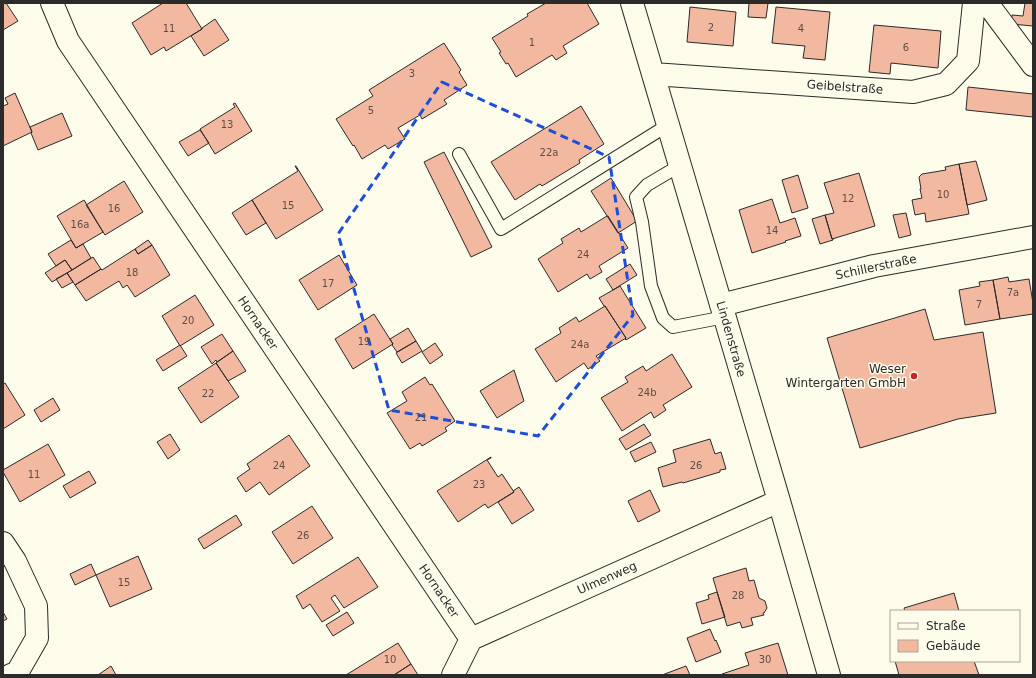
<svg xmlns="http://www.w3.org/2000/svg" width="1036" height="678" viewBox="0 0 1036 678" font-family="'DejaVu Sans',sans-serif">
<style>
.building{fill:#f2b8a0;stroke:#2b2b2b}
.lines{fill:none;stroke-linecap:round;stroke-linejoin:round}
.service-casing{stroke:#2b2b2b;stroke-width:14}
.minor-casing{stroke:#2b2b2b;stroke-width:24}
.service{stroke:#fdfbea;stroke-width:12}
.minor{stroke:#fdfbea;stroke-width:22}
.marked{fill:none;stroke:#1d4ed8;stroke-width:3;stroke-dasharray:8 5;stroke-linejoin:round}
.poi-dot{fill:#c62828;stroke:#fdfbea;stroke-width:1.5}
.labels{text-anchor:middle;stroke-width:3;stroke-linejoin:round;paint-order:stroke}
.number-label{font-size:10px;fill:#5d4e48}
.street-label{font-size:12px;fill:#2b2b2b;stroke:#fdfbea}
.poi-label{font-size:12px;fill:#2b2b2b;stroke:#fdfbea;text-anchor:end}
</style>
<rect width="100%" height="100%" fill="#fdfbea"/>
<path class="building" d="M3,3h3l12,18 -15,9z
M163,3h23l16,26 -36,22 -2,-4 -13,8 -19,-32z
M546,3h41l12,21 -36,22 4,7 -11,7 -4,-5 -36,22 -8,-14 -2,1 -7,-11 2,-1 -9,-14 36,-22 -1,-2z
M749,3h19l-2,15 -18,-1z
M1025,3h8v23l-22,-2 1,-9 11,1z
M690,7l46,5 -3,34 -46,-4z
M776,7l54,5 -5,48 -22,-2 2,-12 -33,-3z
M215,19l14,21 -25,16 -13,-20 11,-7v-1z
M874,25l67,6 -3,37 -47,-5 -1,11 -21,-2z
M444,43l17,27 -2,2 8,13 -23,15 3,4 -25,15 -2,-4 -22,13 7,11 -17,10 -3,-4 -23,14 -8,-14 -1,1 -17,-27 37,-23 -4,-6z
M968,87l65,7v23l-67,-7z
M15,93l17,39 -29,14v-40l5,-2 -3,-6z
M235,103l17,28 -37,23 -15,-25 35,-22 -2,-3z
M581,106l23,38 -25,16 1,3 -38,23 -2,-2 -25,16 -24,-38z
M62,113l10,23 -34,14 -7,-17 1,-1 -2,-5z
M200,130l9,13 -21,13 -9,-14z
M444,152l48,95 -21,10 -47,-95z
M976,161l11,39 -20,5 -8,-41z
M959,164l10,50 -43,8 -1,-9 -10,2 -3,-15 10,-2 -2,-9h1l-2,-12 3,-3 24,-4 -1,-3z
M295,166h1l27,44 -47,29 -24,-39 46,-29z
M859,173l16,53 -43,13 -7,-24 9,-2 -10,-30z
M798,175l10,33 -16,5 -10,-33z
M611,178l26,43 -19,12 -27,-42z
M124,181l19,31 -38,23 -19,-30z
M772,199l8,24 15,-5 6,18 -16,5 1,1 -34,11 -13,-43z
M84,200l19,32 -27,16 -19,-32z
M252,200l14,23 -20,12 -14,-22z
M906,213l5,22 -12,3 -6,-23z
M825,215l7,24h1v1l-13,4 -8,-25z
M607,216h1l20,32 -29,18 3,6 -12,7 -3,-5 -29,18 -20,-33 25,-16 -2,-4 18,-11 2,4z
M71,240l5,8 7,-4 8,14 -19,12 -7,-10 -9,6 -8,-12z
M148,240l4,5 -14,9 -3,-5z
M152,245l18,30 -35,22 -8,-12 -4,3 -4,-7 -33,20 -11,-16 26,-16 1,1 33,-21 3,5z
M339,255l18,30 -39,25 -19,-30z
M93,257l8,12 -26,16 -8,-12z
M65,260l7,10 -20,12 -7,-9z
M630,264l7,11 -24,15 -7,-11z
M67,273l6,9 -11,6 -6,-9z
M1008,277l1,5 20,-3 4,24v11l-33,5 -7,-39z
M993,280l7,39 -35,6 -6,-35 21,-4 -1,-4z
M620,286l26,42 -20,12 -1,-1 1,-1 -21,-32h-1l-5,-8z
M195,295l19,30 -34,21 -18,-30z
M605,306l21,32 -30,18 4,5 -12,8 -4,-6 -28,19 -21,-33 26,-16 -2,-5 17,-11 3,5z
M925,309l9,31 49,-8 13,81 -38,6 -98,29 -33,-110z
M374,314l19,30 -40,25 -18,-30z
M408,328l8,13 -19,11 -5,-7 1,-1 -3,-5z
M222,334l11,17 -16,11 -1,-2 -4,4 -11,-17z
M416,341l6,10 -20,12 -6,-10z
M435,343l8,12 -13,9 -8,-12z
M180,345l7,11 -24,15 -7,-11z
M233,351l13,20 -18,10 -12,-18z
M672,354l20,33 -29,18 3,5 -12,8 -3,-6 -29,19 -21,-33 27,-16 -3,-5 18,-11 3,5z
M216,363l23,34 -38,26 -23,-35z
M514,370l10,31 -27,17 -17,-27z
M425,377l5,8 2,-1 23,37 -10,7 2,3 -25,15 -2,-3 -10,6 -23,-36 20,-12 -5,-9z
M5,383l20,32 -22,14v-45z
M53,398l7,12 -19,12 -7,-12z
M644,424l7,11 -25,15 -7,-11z
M170,434l10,16 -12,9 -11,-17z
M289,435l21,31 -41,29 -9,-13 -14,10 -9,-14 13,-9 -3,-5z
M710,439l5,15 6,-2 5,17 -6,1v2l-37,11 -1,-1 -19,5 -5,-19 18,-6 -3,-12z
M651,442l5,10 -21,10 -5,-10z
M48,444l17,31 -45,27 -17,-30v-2z
M491,457v1l-4,2 11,17 4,-3 12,18 -26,16 -3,-4 -27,18 -21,-31z
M89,471l7,12 -26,15 -7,-12z
M519,487l15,23 -22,14 -14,-22 16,-10 -1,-1z
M650,490l10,21 -22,11 -10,-21z
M312,506l21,32 -40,26 -21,-32z
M236,515l6,10 -38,24 -6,-10z
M138,556l14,33 -42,18 -14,-32z
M358,557l20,30 -34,21 -9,-13 -4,3 9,13 -18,11 -12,-18 -7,5 -7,-13z
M91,564l5,11 -21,10 -5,-11z
M746,568l3,13 5,-1 5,18 6,3 2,7 -3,5h-1l1,2 -13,3 2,7 -11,3 -2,-6 -13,4 -14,-48z
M717,592l8,25 -23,7 -6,-21 13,-4 -1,-4z
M954,593l5,18h-54l-1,-3z
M3,612l4,7 -4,2z
M347,612l7,11 -21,13 -7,-11z
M710,629l5,12 1,-1 5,12 -25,10 -9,-24z
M398,643l13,21 -17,11h-48z
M778,643l10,32h-66v-1l27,-9 -4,-12z
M895,661h79l5,14h-80z
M411,664l7,11h-24z
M111,666l5,9h-18z
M686,666l4,9h-28z"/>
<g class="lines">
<g class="service-casing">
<path id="service" d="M459,154l42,75 167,-104
M679,166l-32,19 -11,12 6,25 9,64 12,32 10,9 52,-10"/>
</g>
<g class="minor-casing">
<path id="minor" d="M52,3l16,38 403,598
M632,3l147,498 50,174
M987,3l46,62
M653,74l260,18 33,-8 22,-23 6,-58
M721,305l153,-39 159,-29
M3,543l12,18 21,45 1,32 -20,35 -6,2
M453,675l18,-36 308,-138"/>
</g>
<use href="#service" class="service"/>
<use href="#minor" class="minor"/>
</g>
<path class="marked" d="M442,82l167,75 24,158 -95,121 -149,-26 -51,-176z"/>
<circle class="poi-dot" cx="914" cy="376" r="4"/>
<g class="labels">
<g class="number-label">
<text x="711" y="31">2</text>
<text x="169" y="32">11</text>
<text x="801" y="32">4</text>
<text x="532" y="46">1</text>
<text x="906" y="51">6</text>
<text x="412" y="77">3</text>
<text x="371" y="114">5</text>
<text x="227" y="128">13</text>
<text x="549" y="156">22a</text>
<text x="943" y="198">10</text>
<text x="848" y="202">12</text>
<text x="288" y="209">15</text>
<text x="114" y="212">16</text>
<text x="80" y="228">16a</text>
<text x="772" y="234">14</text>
<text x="583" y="258">24</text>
<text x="132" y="276">18</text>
<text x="328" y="287">17</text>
<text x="1013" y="296">7a</text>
<text x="979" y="308">7</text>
<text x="188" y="324">20</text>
<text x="364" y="345">19</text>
<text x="580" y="348">24a</text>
<text x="647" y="396">24b</text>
<text x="208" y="397">22</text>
<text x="421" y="421">21</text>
<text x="279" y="469">24</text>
<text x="696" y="469">26</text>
<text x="34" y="478">11</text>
<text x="479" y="488">23</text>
<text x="303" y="539">26</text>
<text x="124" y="586">15</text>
<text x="738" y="599">28</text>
<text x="390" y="663">10</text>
<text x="765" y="663">30</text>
</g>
<g class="street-label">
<text transform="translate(845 87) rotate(4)" y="4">Geibelstraße</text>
<text transform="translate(876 267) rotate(-12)" y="4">Schillerstraße</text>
<text transform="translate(258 323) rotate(56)" y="4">Hornacker</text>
<text transform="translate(731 339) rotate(74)" y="4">Lindenstraße</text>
<text transform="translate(607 578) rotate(-24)" y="4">Ulmenweg</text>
<text transform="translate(439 591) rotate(56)" y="4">Hornacker</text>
</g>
<g class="poi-label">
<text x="906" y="373">Weser<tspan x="906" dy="14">Wintergarten GmbH</tspan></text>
</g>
</g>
<rect width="1036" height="678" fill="none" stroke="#2b2b2b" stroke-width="8"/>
<rect x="890" y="610" width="130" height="52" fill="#fdfbea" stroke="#a9a89e"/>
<rect x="898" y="623" width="20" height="6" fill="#fdfbea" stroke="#a9a89e"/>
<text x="926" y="630" font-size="12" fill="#2b2b2b">Straße</text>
<rect x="898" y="640" width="20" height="12" fill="#f2b8a0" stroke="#a9a89e"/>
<text x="926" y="650" font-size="12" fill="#2b2b2b">Gebäude</text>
</svg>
